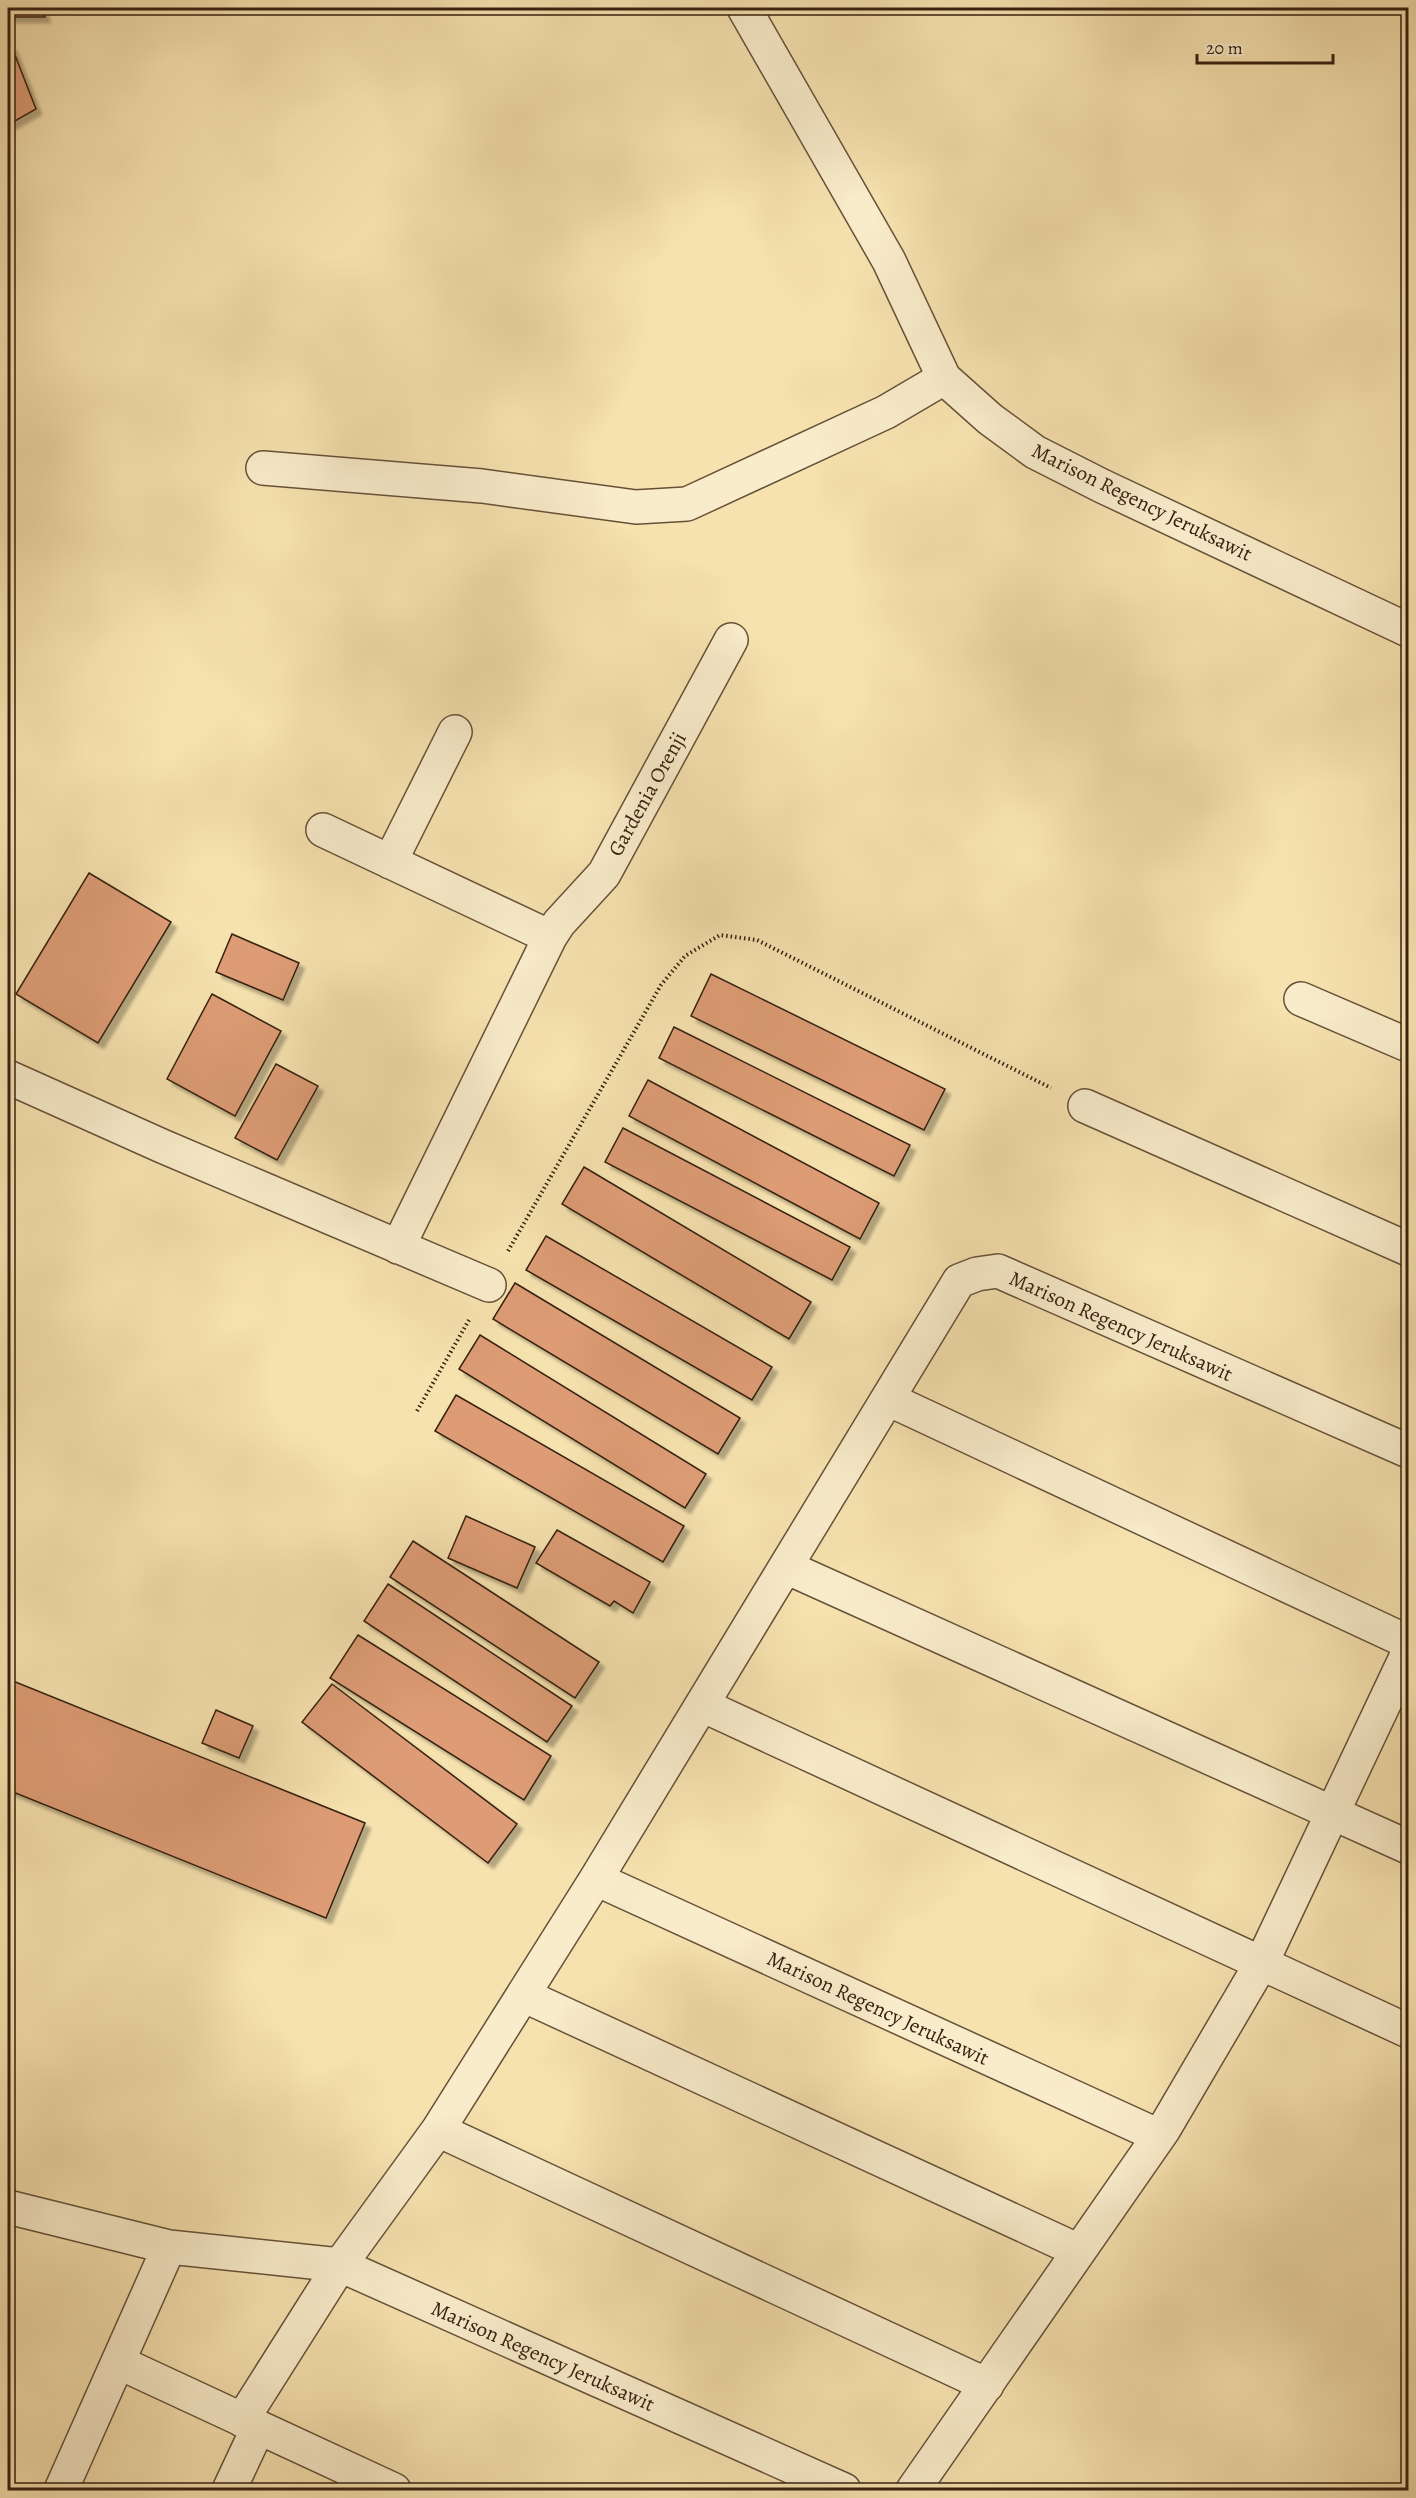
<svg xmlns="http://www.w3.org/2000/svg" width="1416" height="2498" viewBox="0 0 1416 2498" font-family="Alegreya,serif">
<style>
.building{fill:#dd9c74;stroke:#362111;stroke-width:1.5;filter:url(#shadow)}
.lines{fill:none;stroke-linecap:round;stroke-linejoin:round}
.minor-casing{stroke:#665138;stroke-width:36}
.path{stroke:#362111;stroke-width:4;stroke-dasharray:1.5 3;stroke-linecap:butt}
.minor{stroke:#f9eccb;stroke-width:33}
.labels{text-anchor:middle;stroke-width:6;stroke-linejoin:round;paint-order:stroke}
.street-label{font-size:21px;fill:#362111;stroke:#f9eccb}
</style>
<defs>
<filter id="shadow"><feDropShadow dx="5.5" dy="5.5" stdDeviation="1.5" flood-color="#0004"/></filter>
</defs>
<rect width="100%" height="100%" fill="#f6e2af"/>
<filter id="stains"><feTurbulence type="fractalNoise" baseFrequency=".00333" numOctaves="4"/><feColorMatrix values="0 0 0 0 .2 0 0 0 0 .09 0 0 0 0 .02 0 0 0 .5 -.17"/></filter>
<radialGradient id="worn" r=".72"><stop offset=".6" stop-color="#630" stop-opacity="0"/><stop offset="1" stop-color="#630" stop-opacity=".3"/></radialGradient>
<path class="building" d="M8,8h34l3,9h-35z
M11,45l25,64 -28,16v-79z
M89,873l82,49 -73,121 -82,-49z
M232,934l67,29 -16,37 -67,-28z
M711,974l234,115 -21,41 -233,-114z
M212,994l69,37 -46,85 -68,-37z
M674,1027l236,118 -16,31 -235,-118z
M276,1064l42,22 -41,74 -42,-22z
M648,1080l231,123 -19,36 -231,-123z
M623,1128l227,119 -18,33 -227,-118z
M584,1167l227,135 -22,37 -227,-135z
M546,1236l226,131 -20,33 -226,-130z
M515,1283l225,135 -22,36 -225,-135z
M480,1335l226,139 -21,34 -226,-139z
M456,1395l228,131 -21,36 -228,-131z
M466,1516l69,31 -18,41 -69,-30z
M557,1530l93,52 -17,31 -19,-12 -4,5 -74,-43z
M413,1541l186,121 -24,36 -185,-121z
M388,1584l184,122 -25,36 -183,-121z
M358,1635l193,121 -27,44 -194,-122z
M8,1679l357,144 -39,95 -318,-128z
M332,1684l185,140 -29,39 -186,-141z
M216,1710l37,16 -14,32 -37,-15z"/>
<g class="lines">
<g class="minor-casing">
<path id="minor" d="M744,8l145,253 55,117 46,41 45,33 67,34 306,144
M263,468l219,18 154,21 51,-3 199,-92 58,-34
M323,830l227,107
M390,862l65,-130
M1301,999l107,46
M8,1077l154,69 327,139
M1085,1106l323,143
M398,1247l152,-310 9,-14 45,-49 127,-234
M888,1399l520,243
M786,1567l622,280
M702,1705l706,326
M596,1879l563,257
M523,1995l556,256
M438,2130l549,255
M8,2207l161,40 171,18 504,225
M118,2362l276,128
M242,2420l98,-155 98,-135 158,-251 363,-598 18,-7 21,-3 410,180
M61,2490l108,-243
M229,2490l29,-62
M913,2490l251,-361 98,-167 146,-309"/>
</g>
<path class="path" d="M508,1251l153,-266 24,-29 35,-21 37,5 294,148
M417,1411l52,-91"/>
<use href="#minor" class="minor"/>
</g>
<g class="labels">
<g class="street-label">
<text transform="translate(1142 502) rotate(26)" y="7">Marison Regency Jeruksawit</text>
<text transform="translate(647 794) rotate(-61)" y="7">Gardenia Orenji</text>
<text transform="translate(1121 1326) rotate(24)" y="7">Marison Regency Jeruksawit</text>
<text transform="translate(878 2008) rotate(25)" y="7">Marison Regency Jeruksawit</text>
<text transform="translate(543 2356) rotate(24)" y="7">Marison Regency Jeruksawit</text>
</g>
</g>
<rect width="1416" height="2498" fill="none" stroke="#f6e2af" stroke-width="30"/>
<rect x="9" y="9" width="1398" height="2480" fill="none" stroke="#362111" stroke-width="3"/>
<rect x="15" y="15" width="1386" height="2468" fill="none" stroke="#362111" stroke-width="1.5"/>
<path d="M1197 54v9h136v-9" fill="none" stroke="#362111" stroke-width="3"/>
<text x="1206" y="54" font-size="18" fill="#362111" stroke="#f9eccb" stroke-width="4.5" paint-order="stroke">20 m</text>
<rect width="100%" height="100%" filter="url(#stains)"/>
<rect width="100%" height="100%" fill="url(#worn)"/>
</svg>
